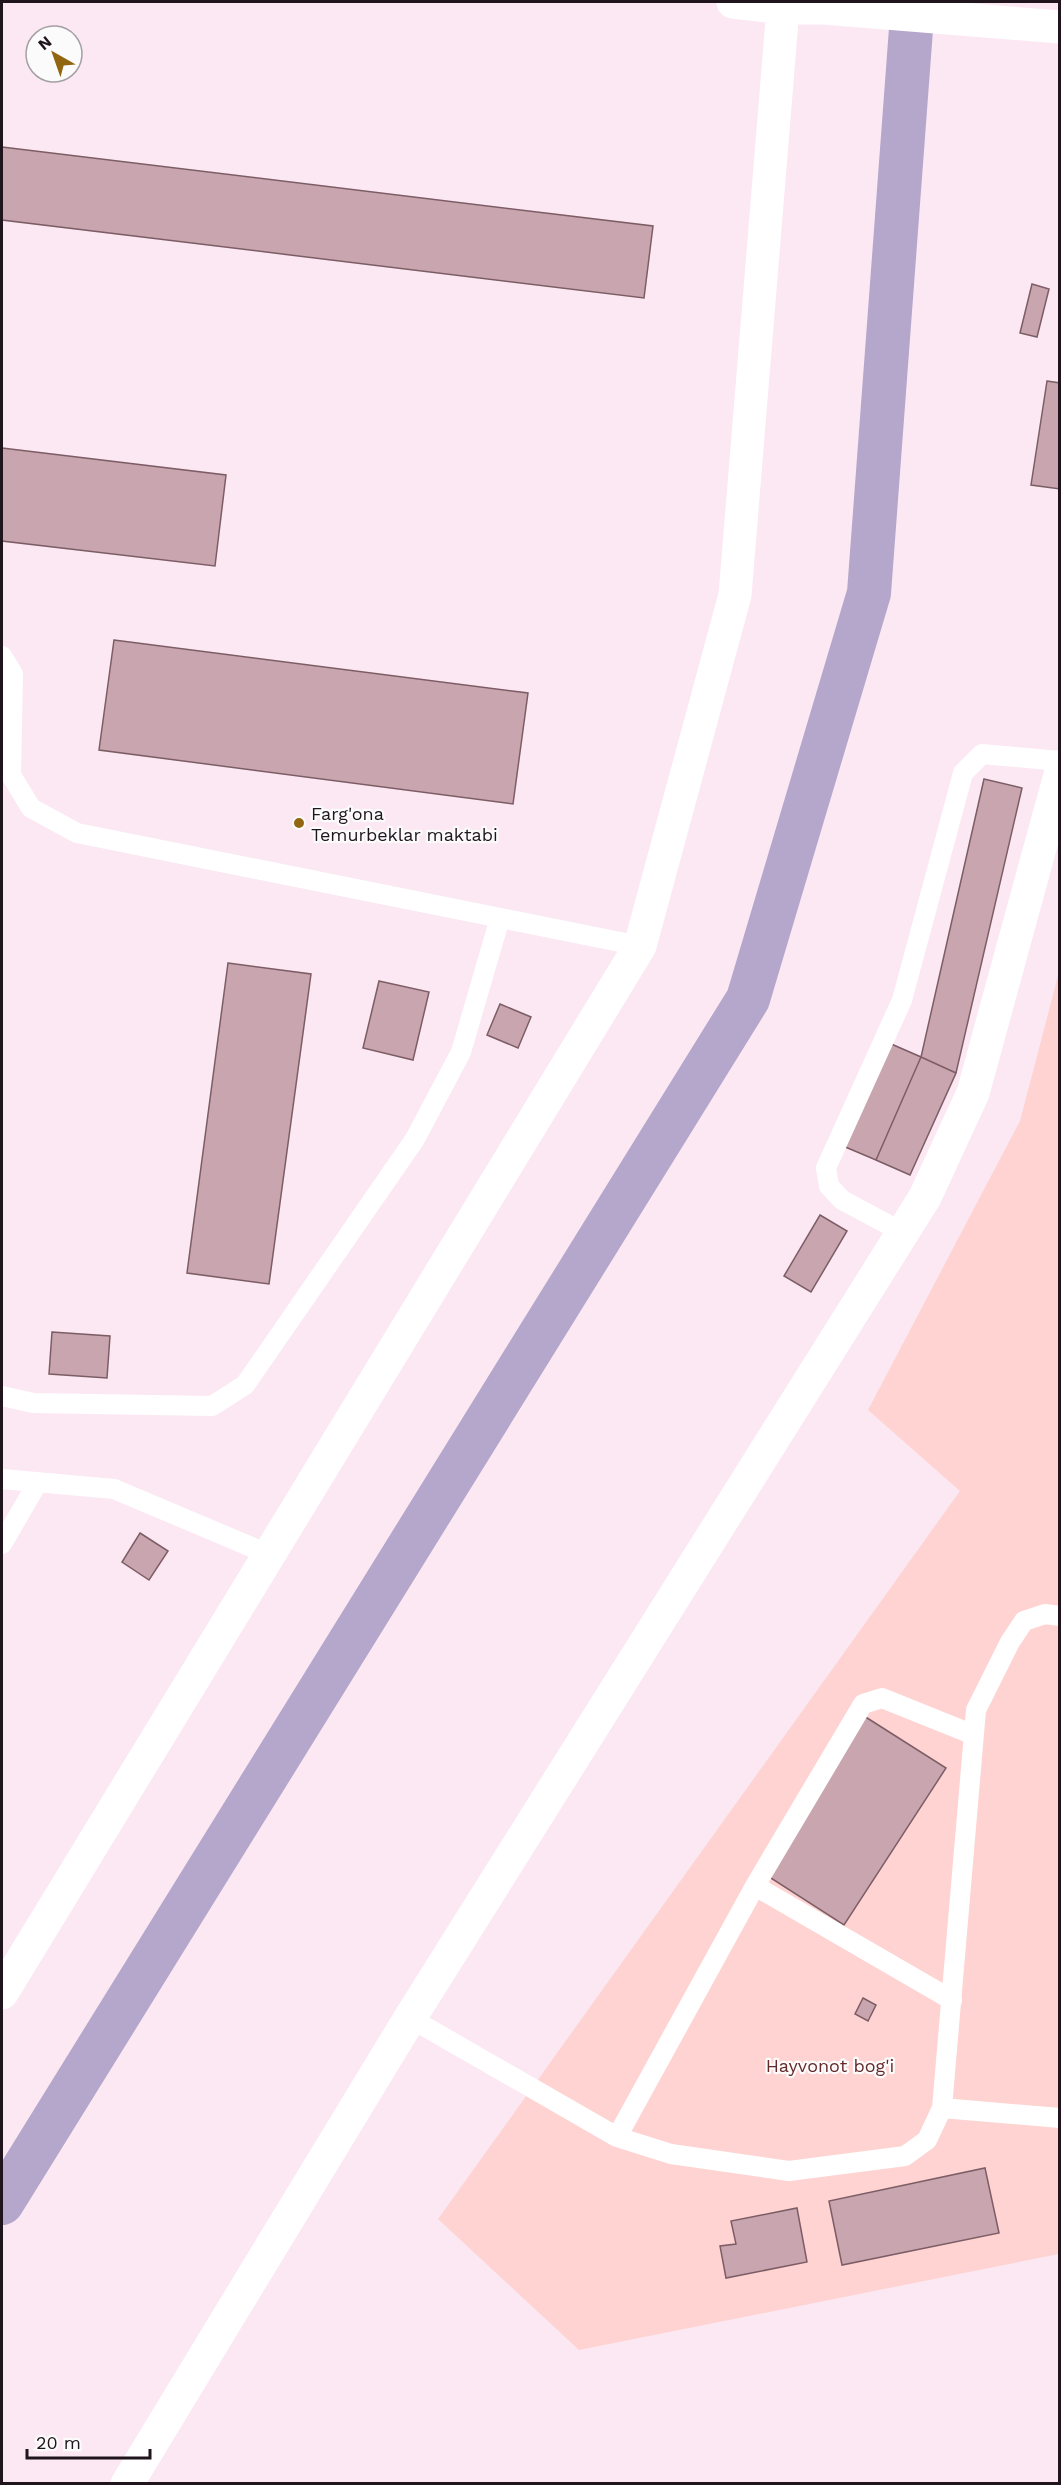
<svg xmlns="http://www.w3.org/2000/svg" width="1061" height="2485" font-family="'Work Sans',sans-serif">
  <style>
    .green { fill: #fed3d2 }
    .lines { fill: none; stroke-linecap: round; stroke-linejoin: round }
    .canal { stroke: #b5a6cb; stroke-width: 44 }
    .building { fill: #c9a6af; stroke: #7d5d65; stroke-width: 1.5 }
    .lane { stroke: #fff; stroke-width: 20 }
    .street { stroke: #fff; stroke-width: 33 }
    .primary { stroke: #fff; stroke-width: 33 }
    .poi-dot { fill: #926510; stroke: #fbfbfb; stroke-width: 2 }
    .labels { text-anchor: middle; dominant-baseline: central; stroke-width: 4.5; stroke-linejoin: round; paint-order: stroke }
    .poi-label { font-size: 18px; fill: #20151c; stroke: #fbfbfb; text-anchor: start }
    .park-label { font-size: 18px; fill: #64292b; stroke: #fbfbfb }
  </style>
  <rect width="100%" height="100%" fill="#fbe8f3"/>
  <path class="green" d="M1059,972V2254L579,2350L438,2219L960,1491L868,1410L1020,1121Z"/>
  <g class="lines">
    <path class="canal" d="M2,2203L748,999L869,593L913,2"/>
  </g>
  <path class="building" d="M2,147L653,226L644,298L2,220Z
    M1032,284L1049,289L1037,337L1020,333Z
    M1047,381L1060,383V489L1031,485Z
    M2,448L226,475L215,566L2,541Z
    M114,640L528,693L513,804L99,750Z
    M984,779L1022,788L956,1073L921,1057Z
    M228,963L311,974L269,1284L187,1273Z
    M379,981L429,992L413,1060L363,1048Z
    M500,1004L531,1017L518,1048L487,1035Z
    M889,1043L921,1057L876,1160L843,1146Z
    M921,1057L956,1073L910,1175L876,1160Z
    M820,1215L847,1231L811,1292L784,1276Z
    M52,1332L110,1336L107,1378L49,1374Z
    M140,1533L168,1551L149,1580L122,1562Z
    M864,1716L946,1768L844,1925L763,1873Z
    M863,1998L876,2005L868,2021L855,2014Z
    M985,2168L999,2233L842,2265L829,2201Z
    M797,2208L807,2262L726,2278L720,2246L736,2244L731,2221Z"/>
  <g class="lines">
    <path class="lane" d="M2,656L13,674L11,775L31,808L77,833L640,946
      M902,1232L842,1200L829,1186L826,1168L902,1000L963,773L982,754L1060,761
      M2,1396L33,1403L212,1406L245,1385L415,1139L461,1052L500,918
      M2,1479L114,1489L268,1554
      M2,1544L38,1482
      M755,1886L952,2000
      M410,2018L617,2137L671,2154L789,2171L905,2156L927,2140L942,2108L976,1710L1010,1642L1024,1621L1045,1614L1060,1616
      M942,2108L1060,2118
      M617,2137L755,1886L863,1704L882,1698L974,1735"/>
    <path class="street" d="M2,1993L640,946L735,595L783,8
      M127,2484L410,2018L925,1197L973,1093L1060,775"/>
    <path class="primary" d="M733,2L783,8H824L1060,27"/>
  </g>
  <circle class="poi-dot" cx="299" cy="823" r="6"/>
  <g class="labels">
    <g class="poi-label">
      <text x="311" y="813">Farg'ona<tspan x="311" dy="21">Temurbeklar maktabi</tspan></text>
    </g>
    <g class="park-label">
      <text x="830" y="2065">Hayvonot bog'i</text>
    </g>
  </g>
  <rect width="1061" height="2485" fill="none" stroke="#20151c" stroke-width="6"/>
  <g transform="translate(54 54) rotate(320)"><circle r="28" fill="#fbfbfb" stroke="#a39fa2" stroke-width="1.5"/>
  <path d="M0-4.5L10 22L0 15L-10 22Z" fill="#926510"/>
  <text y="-9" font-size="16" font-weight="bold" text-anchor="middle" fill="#20151c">N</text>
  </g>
  <path d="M27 2449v9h123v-9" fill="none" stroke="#20151c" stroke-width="3"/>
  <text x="36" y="2449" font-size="18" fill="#20151c" stroke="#fbfbfb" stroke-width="4.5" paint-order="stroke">20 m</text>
</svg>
